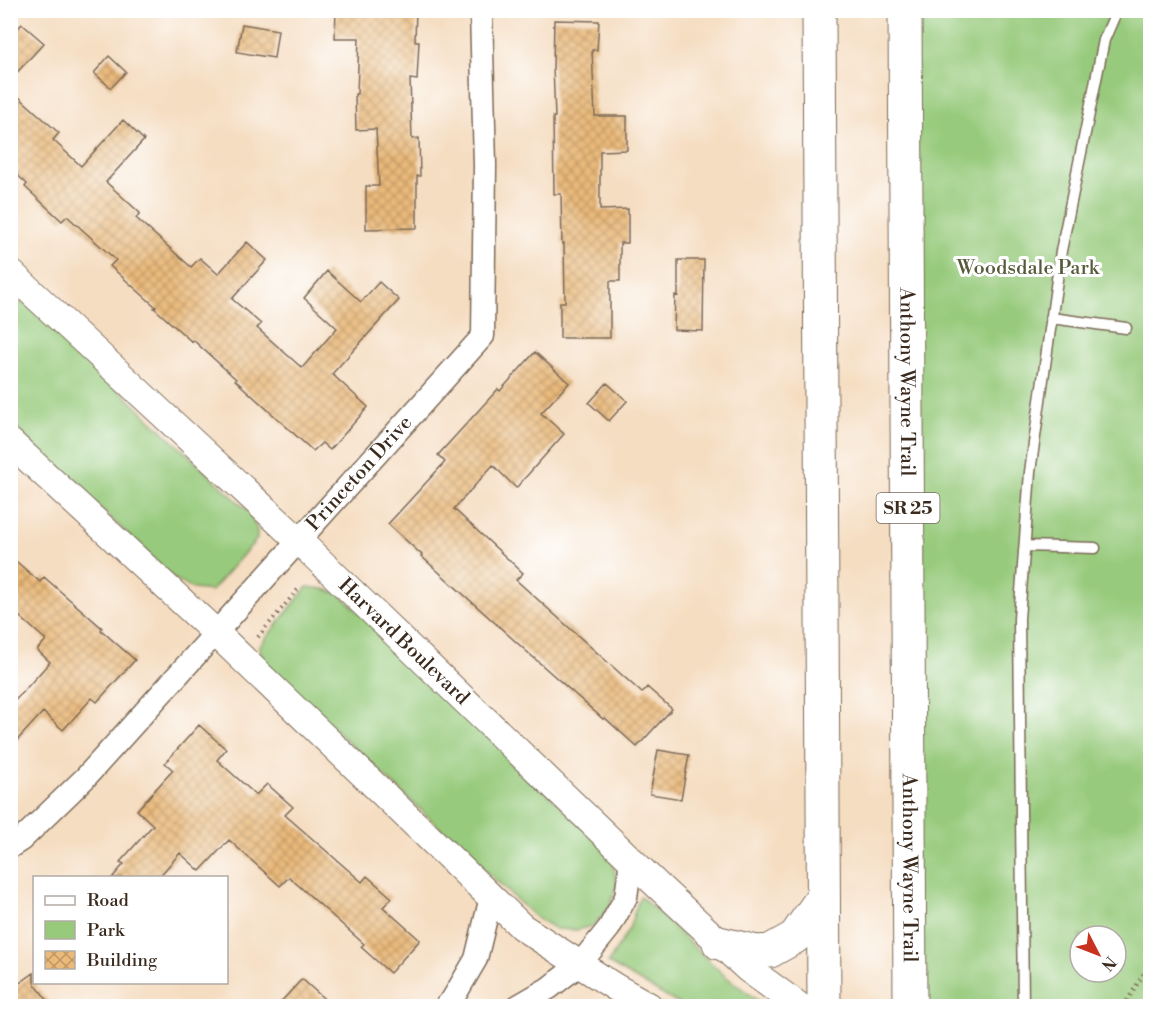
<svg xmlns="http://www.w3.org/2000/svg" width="1161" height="1017" font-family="'Libre Bodoni',serif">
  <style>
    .green { fill: #97ca7b; stroke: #697a4c; stroke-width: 1.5; fill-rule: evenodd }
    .building { fill: url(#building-cross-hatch) }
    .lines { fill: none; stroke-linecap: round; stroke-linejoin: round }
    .service-casing { stroke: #7c6957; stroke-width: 13 }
    .minor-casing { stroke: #7c6957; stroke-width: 25 }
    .tertiary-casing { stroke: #7c6957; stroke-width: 29 }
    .trunk-casing { stroke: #7c6957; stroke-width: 35 }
    .path { stroke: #7c6957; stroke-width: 4; stroke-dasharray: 1.5 4.5; stroke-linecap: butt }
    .service { stroke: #fff; stroke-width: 10 }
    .minor { stroke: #fff; stroke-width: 22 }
    .tertiary { stroke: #fff; stroke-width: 27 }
    .trunk { stroke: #fff; stroke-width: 33 }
    .labels { text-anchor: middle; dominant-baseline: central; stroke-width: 6; stroke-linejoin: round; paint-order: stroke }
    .shield { fill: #fff; stroke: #766a62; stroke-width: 1.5 }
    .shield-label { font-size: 18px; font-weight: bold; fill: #3b2a1e }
    .park-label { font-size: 20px; fill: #575a3a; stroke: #fff }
    .street-label { font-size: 20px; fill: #3b2a1e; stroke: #fff }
  </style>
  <defs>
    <pattern id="building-cross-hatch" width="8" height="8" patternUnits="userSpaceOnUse" patternTransform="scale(1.5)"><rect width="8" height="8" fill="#eaba7b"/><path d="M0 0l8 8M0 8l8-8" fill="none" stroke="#bf9764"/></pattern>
  </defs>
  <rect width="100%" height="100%" fill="#fff"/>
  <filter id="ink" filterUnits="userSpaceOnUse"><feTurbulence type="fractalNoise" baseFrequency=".0167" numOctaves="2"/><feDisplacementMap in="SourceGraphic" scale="12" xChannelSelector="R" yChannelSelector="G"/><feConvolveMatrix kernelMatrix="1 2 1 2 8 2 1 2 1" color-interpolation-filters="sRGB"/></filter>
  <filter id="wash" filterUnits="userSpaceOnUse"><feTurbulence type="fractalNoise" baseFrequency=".008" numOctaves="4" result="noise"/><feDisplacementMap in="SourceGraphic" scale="24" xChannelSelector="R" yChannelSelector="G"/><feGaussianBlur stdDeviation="1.35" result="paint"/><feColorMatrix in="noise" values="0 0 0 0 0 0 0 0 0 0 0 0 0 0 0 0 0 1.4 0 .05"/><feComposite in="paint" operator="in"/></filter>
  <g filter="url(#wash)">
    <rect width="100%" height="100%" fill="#f5ddc1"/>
    <path class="green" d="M904,11H1150V1006H910ZM1080,936H1116V972H1080Z
      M10,299L28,305L249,512L257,530V539L211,591L193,589L176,580L11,424Z
      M307,587L324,589L341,595L611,854L617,883L610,906L594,925L578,930L556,929L536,918L265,664L259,647Z
      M640,896L725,976L765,1006H682L608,963L629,929Z"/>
    <g id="blocks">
      <path class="building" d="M336,10H416L415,41H419L417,80L410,79L412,139L419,138L420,176H417V228L366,229V186H379L376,129L356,130L355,94H357L359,38H335Z
        M554,20L599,21L597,50H592L595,116H627V150L600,151V210L628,209V243H620V281H610V338H560V302H565L564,243L562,244L561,194H554L553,117H555L553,67Z
        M22,24L44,43L10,80V36Z
        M242,24L278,30L274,58L237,52Z
        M109,56L126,72L111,88L94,73Z
        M10,89L59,133L53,140L81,166L123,120L144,140L106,182L140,213L136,218L191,267L200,258L218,274L247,242L267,260L232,299L261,324L257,328L302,368L337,328L304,298L327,271L361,302L379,282L399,300L332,374L368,407L330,450L322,443L313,451L235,380L236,379L193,340L192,342L154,308L156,307L110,266L116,260L67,216L62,221L25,187L27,184L10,168Z
        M678,260H704L703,331L674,330L675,295L678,296Z
        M535,352L569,383L541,413L564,434L516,488L493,465L454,509L523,573L516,580L642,693L647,687L672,709L637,747L605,718L603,719L525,650L421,556L422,555L388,524L445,462L438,455L498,389L500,391Z
        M607,383L627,401L609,421L589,403Z
        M10,556L40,582L44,577L102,628L101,630L135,660L97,702L92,698L63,730L43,712L10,748V706L50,662L37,650L46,640L10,608Z
        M199,725L226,749L217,760L256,795L267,784L293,807L285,815L362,882L367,876L392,898L383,907L420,940L390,973L361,947L364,944L289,877L280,886L229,840L200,871L180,853L158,878H112L124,864L120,862L153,825L137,810L173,770L165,763Z
        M658,750L689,755L681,799L650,794Z
        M34,973V983L52,1006H10V990Z
        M302,979L332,1006H277Z"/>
    </g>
  </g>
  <g filter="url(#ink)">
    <use href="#blocks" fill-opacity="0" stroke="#7c6957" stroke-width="1.5"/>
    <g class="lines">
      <defs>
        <path id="service" d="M1051,318L1126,328
          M1025,546L1095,548
          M1023,1006L1019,619L1030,472L1061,251L1104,40L1117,10"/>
        <g id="minor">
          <path id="s1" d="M10,847L21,840L85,778L483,336L485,165L481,10"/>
          <path d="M446,1006L452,1000L476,959L491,897"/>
          <path d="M518,1006L549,988L580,964L609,928L626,897L631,860"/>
        </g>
        <g id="tertiary">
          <path id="s2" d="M10,272L299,541L656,884L748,969L799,1006"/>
          <path d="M10,442L216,633L522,927L615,987L649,1006"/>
        </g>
        <g id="trunk">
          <path d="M819,10L824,1006"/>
          <path id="s3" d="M905,10L910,1006"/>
          <path d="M719,943L757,952L770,951L795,937L823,897"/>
        </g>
      </defs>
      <use href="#service" class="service-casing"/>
      <use href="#minor" class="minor-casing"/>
      <use href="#tertiary" class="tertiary-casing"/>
      <use href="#trunk" class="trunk-casing"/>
      <path class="path" d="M258,637L299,588
        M863,1006H864
        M1124,1006L1150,963"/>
      <use href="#service" class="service"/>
      <use href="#minor" class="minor"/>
      <use href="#tertiary" class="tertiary"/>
      <use href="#trunk" class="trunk"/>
    </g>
  </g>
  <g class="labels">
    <rect class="shield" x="876.5" y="493" width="63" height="30" rx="4.5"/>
    <g class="shield-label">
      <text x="908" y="508">SR 25</text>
    </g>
    <g class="park-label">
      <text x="1028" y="268">Woodsdale Park</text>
    </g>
    <g class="street-label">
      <text stroke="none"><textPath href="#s3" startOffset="372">Anthony Wayne Trail</textPath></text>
      <text stroke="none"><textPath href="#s1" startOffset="512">Princeton Drive</textPath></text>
      <text stroke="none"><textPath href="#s2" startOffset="540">Harvard Boulevard</textPath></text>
      <text stroke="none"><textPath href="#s3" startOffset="858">Anthony Wayne Trail</textPath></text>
    </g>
  </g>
  <rect width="1161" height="1017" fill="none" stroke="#fff" stroke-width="36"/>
  <rect x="33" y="876" width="195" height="108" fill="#ffffff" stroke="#b1aaa5" stroke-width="1.5"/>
  <rect x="45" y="896" width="30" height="9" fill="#ffffff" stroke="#b1aaa5" stroke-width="1.5"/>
  <text x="87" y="906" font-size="18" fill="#3b2a1e">Road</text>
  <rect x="45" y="921" width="30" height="18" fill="#97ca7b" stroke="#b1aaa5" stroke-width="1.5"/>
  <text x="87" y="936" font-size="18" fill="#3b2a1e">Park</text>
  <rect x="45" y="951" width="30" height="18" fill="url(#building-cross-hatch)" stroke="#b1aaa5" stroke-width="1.5"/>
  <text x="87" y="966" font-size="18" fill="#3b2a1e">Building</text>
  <g transform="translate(1098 954) rotate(132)"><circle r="28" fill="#ffffff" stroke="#b1aaa5" stroke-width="1.5"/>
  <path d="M0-4.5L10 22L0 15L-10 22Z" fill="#c8321e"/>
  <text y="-9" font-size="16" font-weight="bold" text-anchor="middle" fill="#3b2a1e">N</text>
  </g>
</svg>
